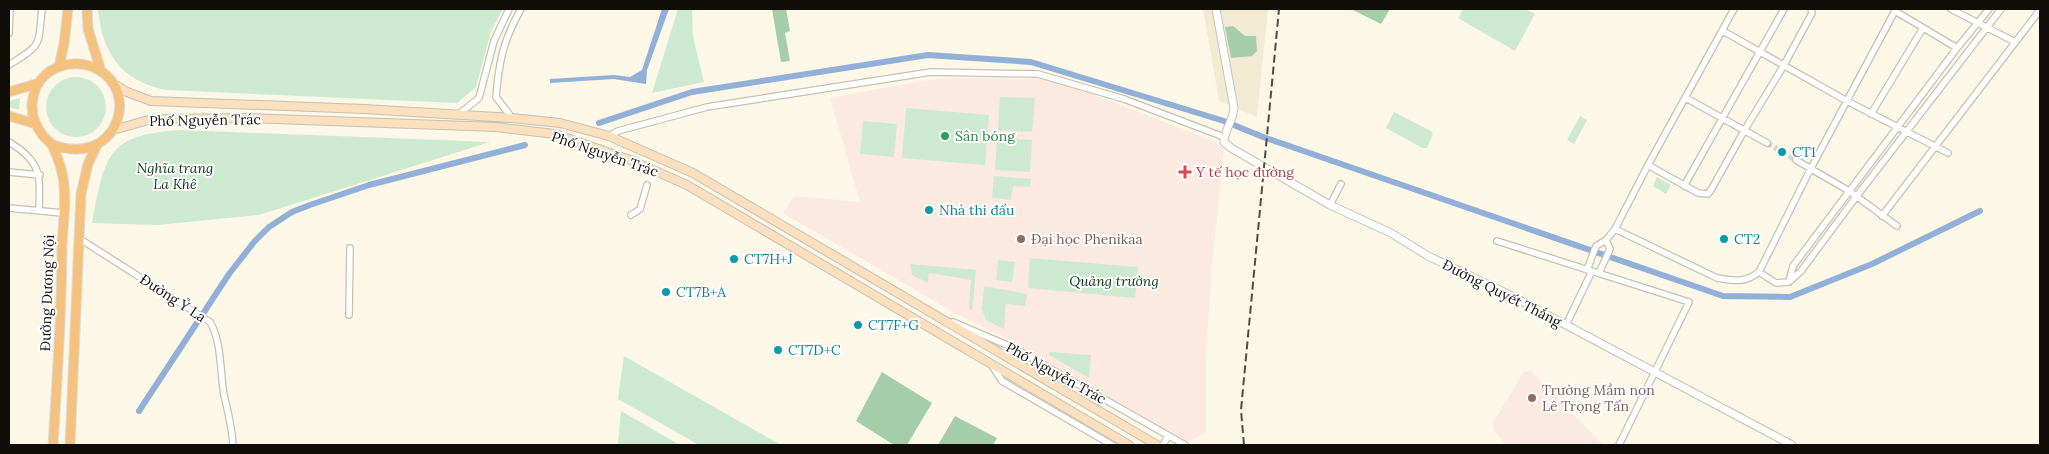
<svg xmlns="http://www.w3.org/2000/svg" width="2049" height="454" font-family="Lora,serif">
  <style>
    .built { fill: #f2ebd4 }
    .education { fill: #fce9e0 }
    .green { fill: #cdead0 }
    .forest { fill: #a4cda8 }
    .water { fill: #91afd7 }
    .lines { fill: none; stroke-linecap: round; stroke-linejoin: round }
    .canal { stroke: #91afd7; stroke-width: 6 }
    .minor-tunnel { stroke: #d8d4c6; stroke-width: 5.5; stroke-dasharray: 5.5 3; stroke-linecap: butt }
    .minor-casing { stroke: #c6c1b2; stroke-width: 8 }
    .tertiary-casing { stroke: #c6c1b2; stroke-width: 9 }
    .secondary-casing { stroke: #c6c1b2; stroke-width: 10 }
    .primary-casing { stroke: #dddddc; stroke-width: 11 }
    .minor { stroke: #fff; stroke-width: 5.5 }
    .tertiary { stroke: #fff; stroke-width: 7 }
    .secondary { stroke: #fae0be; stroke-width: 8 }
    .primary { stroke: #f5c17e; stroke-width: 9 }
    .rail { stroke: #504d45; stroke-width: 2; stroke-dasharray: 8 4; stroke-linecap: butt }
    .leisure-dot { fill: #2e9e5b; stroke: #fff; stroke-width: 2 }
    .culture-dot { fill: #0f9aa8; stroke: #fff; stroke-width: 2 }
    .health-dot { fill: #e0444e; stroke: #fff; stroke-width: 2 }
    .education-dot { fill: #8d6e63; stroke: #fff; stroke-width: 2 }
    .labels { text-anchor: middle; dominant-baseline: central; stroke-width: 4; stroke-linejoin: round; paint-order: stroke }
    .street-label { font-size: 14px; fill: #0f0d08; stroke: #fff }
    .leisure-label { font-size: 14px; fill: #27864d; stroke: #fff; text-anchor: start }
    .culture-label { font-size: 14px; fill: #0d838f; stroke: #fff; text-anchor: start }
    .park-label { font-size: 14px; font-style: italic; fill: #0b3917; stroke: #fff }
    .health-label { font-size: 14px; fill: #be3a42; stroke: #fff; text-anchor: start }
    .education-label { font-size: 14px; fill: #785e54; stroke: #fff; text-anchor: start }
  </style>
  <rect width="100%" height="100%" fill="#fcf7e7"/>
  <path class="built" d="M1203,9H1268L1257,117L1219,101Z"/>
  <path class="education" d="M957,78L1041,79L1086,92L1216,142L1224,149L1212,264L1206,357V432L1188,442L1019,345L957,314L783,213L794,196L860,202L830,98L921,81Z
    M1530,370L1603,445H1506L1494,431L1493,423L1523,373Z"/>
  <path class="green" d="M98,9H503L491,31L476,87L457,103L166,90C121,81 102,53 98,9Z
    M678,9H692L693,37L704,82L652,93Z
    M1463,9H1525L1535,14L1515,51L1458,18Z
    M46 107a30 30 0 1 1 60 0a30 30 0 1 1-60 0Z
    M1000,97L1035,98L1032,132L998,130Z
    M20,98L19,110L9,107V101Z
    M906,108L989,115L985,165L902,158Z
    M1394,112L1431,131L1433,134L1427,148H1422L1386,128Z
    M1580,116L1587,120L1574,144L1567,140Z
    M863,121L897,124L894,157L860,154Z
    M182,130L490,142L259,215L158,225L92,223C105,156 106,134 182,130Z
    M997,137L1032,140L1030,172L995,170Z
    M994,176L1031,179L1030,187L1013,186L1011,200L992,198Z
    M1657,177L1671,185L1666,194L1653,186Z
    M1030,258L1138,267L1135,298L1028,288Z
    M998,260L1015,262L1012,282L996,280Z
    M910,264L976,270L972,311L969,308L971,280L929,273L928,283L912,275Z
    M984,286L1027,294L1025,306L1006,304L1004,329L986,320L982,309Z
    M1050,352L1091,355L1089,378L1049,355Z
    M624,356L781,445H699L618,399Z
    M621,411L680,445H618Z"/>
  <path class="forest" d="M772,9H786L790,31L785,33L790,61L781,62Z
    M1351,9H1390L1381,24Z
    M1233,26L1245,36H1256L1257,51L1252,56L1231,58L1225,27Z
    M882,372L932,403L907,445H894L856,421Z
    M955,416L997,438L993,445H938Z"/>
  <path class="water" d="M662,9H669L647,70L646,84L614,79L550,83V79L614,75L630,77L642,70Z"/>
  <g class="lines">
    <path class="canal" d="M599,123L692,92L928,55L1031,62L1224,121L1263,137L1723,296L1790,297L1872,264L1980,211
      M139,411L229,274L254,242L269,227L292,212L310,205L369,185L525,145"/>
    <path class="minor-tunnel" d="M1767,143L1796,160"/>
    <defs>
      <path id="minor" d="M1951,9L2015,42
        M1895,11L1957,48
        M1723,31L1847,101L1948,153
        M9,33L10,9
        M9,65C42,44 38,48 42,9
        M1686,98L1767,143
        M459,114L479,98L494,41L509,9
        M1871,114L1923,28
        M512,118L496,97C499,61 503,41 521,9
        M609,136L618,131L707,107L931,72L1038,74L1124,99L1224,137
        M9,142C42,162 40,175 39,210
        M1796,160L1849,191L1897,226
        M1648,165L1698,193L1708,194L1711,190L1744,131L1784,65L1812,13L1811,9
        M9,172L40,175
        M1684,186L1784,9
        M1330,205L1341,184
        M9,208L63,213
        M631,215L640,209L647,185
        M1882,216L2040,10
        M1615,229L1717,278C1734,281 1745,283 1759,272L1811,168L1896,9
        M80,239L210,322C222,342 220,373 224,395C228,412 232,427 233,445
        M1497,241L1689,302L1619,445
        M1587,270L1596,246L1606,240L1615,229L1648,165L1734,9
        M1759,272L1776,283L1789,282L1801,271L1856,197L2001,9
        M1599,273L1610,249L1606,240
        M1789,282L1793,266L1957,48L1989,9
        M349,315L350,248
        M953,322L1014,348L1185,445
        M1566,325L1592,271
        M991,364L1002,381L1112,445
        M1163,445L1168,436"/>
      <path id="tertiary" d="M1216,9L1234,108C1233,121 1224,131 1224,142L1231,148L1330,205L1391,233L1428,256L1506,293L1792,445"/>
      <path id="secondary" d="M111,82L127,92L151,101L364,109L512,118L560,123L609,136L693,173L1157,445
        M113,130L152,119L247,118L496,127L555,134L633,161L687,185L1129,445"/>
      <path id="primary" d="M87,9L88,29L101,71
        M59,66L64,44L68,9
        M9,92L39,83
        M9,116L36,124
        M51,144C116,170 142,92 97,69C72,56 38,68 33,98C30,112 35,126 44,137C47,140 50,142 52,145C57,155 61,167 63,177C67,199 63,224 62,245C62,312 57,379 53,445
        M70,445L81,194L88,164L97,145"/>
    </defs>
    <use href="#minor" class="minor-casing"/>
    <use href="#tertiary" class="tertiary-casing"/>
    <use href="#secondary" class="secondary-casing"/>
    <use href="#primary" class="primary-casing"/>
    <use href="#minor" class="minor"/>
    <use href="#tertiary" class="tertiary"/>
    <use href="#secondary" class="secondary"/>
    <use href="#primary" class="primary"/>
    <path class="rail" d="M1244,445L1241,410L1279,9"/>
  </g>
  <circle class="leisure-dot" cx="945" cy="136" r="5"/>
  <g class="culture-dot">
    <circle cx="1782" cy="152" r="5"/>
    <circle cx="929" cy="210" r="5"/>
    <circle cx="1724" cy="239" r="5"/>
    <circle cx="734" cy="259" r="5"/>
    <circle cx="666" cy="292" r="5"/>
    <circle cx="858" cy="325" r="5"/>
    <circle cx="778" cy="350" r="5"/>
  </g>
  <path class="health-dot" d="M1182.5 164.5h5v5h5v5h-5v5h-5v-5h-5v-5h5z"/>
  <g class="education-dot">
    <circle cx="1021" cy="239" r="5"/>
    <circle cx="1532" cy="398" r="5"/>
  </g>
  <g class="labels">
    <g class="street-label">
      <text transform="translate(205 120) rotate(-1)">Phố Nguyễn Trác</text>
      <text transform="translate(605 154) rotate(19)">Phố Nguyễn Trác</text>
      <text transform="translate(47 293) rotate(-88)">Đường Dương Nội</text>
      <text transform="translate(1502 293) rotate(27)">Đường Quyết Thắng</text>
      <text transform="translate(173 298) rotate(33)">Đường Ỷ La</text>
      <text transform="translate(1056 373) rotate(29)">Phố Nguyễn Trác</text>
    </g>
    <g class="leisure-label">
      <text x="955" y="136">Sân bóng</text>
    </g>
    <g class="culture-label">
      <text x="1792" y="152">CT1</text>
      <text x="939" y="210">Nhà thi đấu</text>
      <text x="1734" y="239">CT2</text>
      <text x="744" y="259">CT7H+J</text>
      <text x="676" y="292">CT7B+A</text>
      <text x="868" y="325">CT7F+G</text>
      <text x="788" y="350">CT7D+C</text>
    </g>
    <g class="park-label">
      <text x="175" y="168">Nghĩa trang<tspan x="175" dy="16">La Khê</tspan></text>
      <text x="1114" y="281">Quảng trường</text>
    </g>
    <g class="health-label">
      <text x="1196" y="172">Y tế học đường</text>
    </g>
    <g class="education-label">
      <text x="1031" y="239">Đại học Phenikaa</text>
      <text x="1542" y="390">Trường Mầm non<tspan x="1542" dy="16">Lê Trọng Tấn</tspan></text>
    </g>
  </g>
  <rect width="2049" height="454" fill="none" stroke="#0f0d08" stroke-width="20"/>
</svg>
